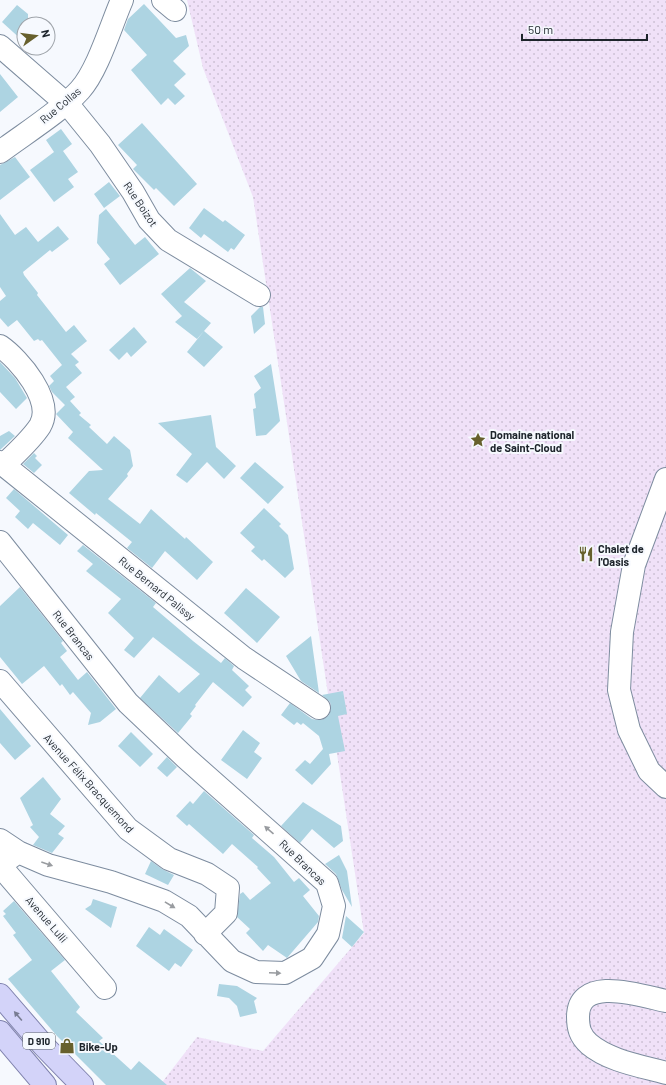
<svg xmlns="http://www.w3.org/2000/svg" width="666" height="1085" font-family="Barlow,sans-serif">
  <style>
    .park { fill: url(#park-dots) }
    .building { fill: #add4e2 }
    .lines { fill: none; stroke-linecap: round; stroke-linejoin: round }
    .minor-casing { stroke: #7d8c9f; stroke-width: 24 }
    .major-casing { stroke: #8083ae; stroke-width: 24 }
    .minor { stroke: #fff; stroke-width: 22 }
    .major { stroke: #d3d3f9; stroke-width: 22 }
    .oneway { fill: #999ca0 }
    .oneway2 { fill: #787c92 }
    .labels { text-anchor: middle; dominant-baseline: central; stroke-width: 4; stroke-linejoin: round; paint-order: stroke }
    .shield { fill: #f6f9fe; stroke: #5e646a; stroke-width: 1 }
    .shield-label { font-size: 10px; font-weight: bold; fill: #1d242b }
    .street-label { font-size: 11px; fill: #1d242b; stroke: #f6f9fe }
    .poi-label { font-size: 11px; font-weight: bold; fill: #1d242b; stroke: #f6f9fe; text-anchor: start }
  </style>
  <defs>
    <pattern id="park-dots" width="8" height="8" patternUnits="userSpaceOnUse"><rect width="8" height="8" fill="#f0e1f8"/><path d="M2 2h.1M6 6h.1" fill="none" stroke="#cdc1d5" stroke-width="1.8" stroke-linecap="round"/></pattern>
  </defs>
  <rect width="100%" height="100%" fill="#f6f9fe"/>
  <path class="park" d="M187,0H666V1085H160L197,1037L263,1051L364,933L253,197L203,68Z"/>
  <path class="building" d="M144,4L176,38L186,35L189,46L173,61L186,74L174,85L185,96L175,105L168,98L161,105L131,70L147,55L124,30L128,19Z
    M17,5L28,14V19L24,24V42L2,22Z
    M0,74L18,97L0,112Z
    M142,123L197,184L174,206L156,188L154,190L133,169L137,165L118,145Z
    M61,129L72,144L63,151L78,172L68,179L74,187L54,202L30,170L54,152L46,140Z
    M15,157L30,177L0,200V165Z
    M109,182L120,196L104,208L94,194Z
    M204,208L223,222L225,220L245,235L234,250L231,248L228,252L204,234L201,238L189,228Z
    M106,209L135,245L145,237L159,254L120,285L104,264L110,259L97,243L99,215Z
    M0,214L15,235L26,227L38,242L58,226L69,239L52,252L50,250L23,272L24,275L38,293L37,295L66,332L74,325L87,341L71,354L79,362L75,365L82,373L66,387L75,397L70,401L81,413L79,415L91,425L89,427L107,444L114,436L130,450L133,466L127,474L128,476L108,499L140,524L151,509L185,539L186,537L213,562L197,580L165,551L152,568L127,548L132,542L96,513L95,515L69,493L89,471L103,470L68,438L73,432L56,414L65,405L52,392L49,386L54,381L50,376L62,365L42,340L40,341L38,339L34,341L17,320L8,327L0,318V301L6,296L0,287Z
    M190,268L206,281L184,302L211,323L197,339L175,322L182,316L161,294Z
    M260,307H263L265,324L254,334L251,316Z
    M134,327L147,342L131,357L127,352L119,360L109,350Z
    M204,331L223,347L204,367L187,352Z
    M0,362L15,378L27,398L16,409L0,392Z
    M271,364L280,421L266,435L256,436L253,409L256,408L254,394L261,388L254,376Z
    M211,415L216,447L236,466L224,479L207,462L187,483L176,475L192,454L158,423Z
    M9,431L15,436L0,450V436Z
    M34,453L37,456L35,458L42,465L34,473L23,464Z
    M255,462L284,487L268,504L240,478Z
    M14,489L68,535L60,545L33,523L28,529L15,517L20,511L6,498Z
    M264,508L281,524L279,526L288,535L294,569L285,578L264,559L262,561L251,551L255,547L240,533Z
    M83,545L156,603L153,607L193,641L221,663L225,658L234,666L232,670L249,686L245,690L252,697L243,707L213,682L195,705L196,706L190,714L192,716L178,733L140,698L159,675L179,693L200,674L153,637L134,658L124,650L134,638L108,613L121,599L86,571L93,564L77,551Z
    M20,587L63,641L61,643L67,651L60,657L78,680L87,672L116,709L100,722L88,725L91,713L73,692L70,695L62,684L60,686L44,666L22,684L0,657V606Z
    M246,588L280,617L257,643L224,613Z
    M311,636L319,693L301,681L286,656Z
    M343,691L347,714L338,716L345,751L329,754L331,764L312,785L295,770L305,760L310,764L323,749L319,736L303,723L301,725L297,722L294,725L281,715L290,703L312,719L318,720L324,719L329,715L331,708L330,702L322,695Z
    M0,709L31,746L15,760L0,743Z
    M243,730L260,743L254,752L262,758L247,779L221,760Z
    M131,732L153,754L140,767L118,746Z
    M167,757L177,767L167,777L157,768Z
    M43,777L61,799L50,814L65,826L58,834L64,838L52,853L33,845L39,837L30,827L33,825L20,798Z
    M204,791L254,835L252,838L274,857L294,882L299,878L310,890L303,896L319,916L318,922L287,958L268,945L263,951L246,933L250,929L237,917L240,894L243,892L250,900L271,883L257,868L258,867L232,844L223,854L189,824L187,826L176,816L190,801L193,804Z
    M303,802L341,826L343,841L334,848L312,829L300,843L281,826Z
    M339,855L347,871L352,907L342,890L336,874L325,864Z
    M151,861L162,869L174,875L168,885L145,874Z
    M93,899L117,907L111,928L85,909L91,905Z
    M14,901L65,960L51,971L80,1007L76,1012L103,1038L99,1041L131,1070L139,1061L167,1085H106L57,1036L8,979L32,960L13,935L16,933L3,916L6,914L3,911Z
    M346,916L364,932L352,947L342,938Z
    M149,927L160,935L164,929L193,950L181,967L175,963L169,971L136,946Z
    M219,984L237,986L257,998L254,1001L257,1013L240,1017L237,1006L229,998L217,996Z"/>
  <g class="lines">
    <defs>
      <path id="minor" d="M163,0L175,10
        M0,46L70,107L100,144L133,192L149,220L168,240L259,295
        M0,152C24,134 61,111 80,90C98,70 111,25 122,0
        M0,346C19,359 55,401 40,426C31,440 16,453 4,465
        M0,462L244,658L319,708
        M666,479L634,565L622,632L619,690L629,730L649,771L666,787
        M0,542L128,703L186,758L327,883L334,906L328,934L312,958L285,973L256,972L232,961L189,916L164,901L111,882L48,865L18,852L0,840
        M0,681L128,829L169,859L207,874L228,888L226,913L205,934
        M18,852L7,860L3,869L105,988
        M666,1001C642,996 578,974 578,1017C578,1028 580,1036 589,1044C609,1061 641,1066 666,1073"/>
      <path id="major" d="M0,995L44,1046L82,1085
        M0,1032L45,1085"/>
    </defs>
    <use href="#minor" class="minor-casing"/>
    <use href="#major" class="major-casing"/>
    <use href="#minor" class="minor"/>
    <use href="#major" class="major"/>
  </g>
  <defs><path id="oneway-solid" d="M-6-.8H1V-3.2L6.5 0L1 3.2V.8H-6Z"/></defs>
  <g class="oneway">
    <use href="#oneway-solid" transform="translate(269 830) rotate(-139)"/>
    <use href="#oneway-solid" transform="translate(47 864) rotate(19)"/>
    <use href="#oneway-solid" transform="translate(170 905) rotate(31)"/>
    <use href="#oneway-solid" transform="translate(275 973) rotate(2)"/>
  </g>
  <use class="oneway2" href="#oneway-solid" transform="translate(18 1016) rotate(-130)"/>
  <defs>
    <symbol id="sight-bare" viewBox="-9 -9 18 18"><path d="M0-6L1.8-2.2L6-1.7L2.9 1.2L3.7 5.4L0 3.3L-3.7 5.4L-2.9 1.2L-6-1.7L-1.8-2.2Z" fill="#67602d" stroke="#f6f9fe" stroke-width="2.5" paint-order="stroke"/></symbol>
    <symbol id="restaurant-bare" viewBox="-9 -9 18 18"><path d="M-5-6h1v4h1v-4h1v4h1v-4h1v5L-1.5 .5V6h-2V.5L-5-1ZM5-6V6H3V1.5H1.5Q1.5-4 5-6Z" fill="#67602d" stroke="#f6f9fe" stroke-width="2.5" paint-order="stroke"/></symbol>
    <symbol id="shop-bare" viewBox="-9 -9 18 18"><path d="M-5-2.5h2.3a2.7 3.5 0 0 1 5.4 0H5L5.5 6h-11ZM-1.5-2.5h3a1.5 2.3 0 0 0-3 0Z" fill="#67602d" stroke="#f6f9fe" stroke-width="2.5" paint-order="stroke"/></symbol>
  </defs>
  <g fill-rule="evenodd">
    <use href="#sight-bare" x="467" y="429" width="22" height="22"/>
    <use href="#restaurant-bare" x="575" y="543" width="22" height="22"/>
    <use href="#shop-bare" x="56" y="1035" width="22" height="22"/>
  </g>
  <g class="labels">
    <rect class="shield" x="23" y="1033" width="32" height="16" rx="3"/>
    <g class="shield-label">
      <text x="39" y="1041">D 910</text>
    </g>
    <g class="street-label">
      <text transform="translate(60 105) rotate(-40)">Rue Collas</text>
      <text transform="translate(141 204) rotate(56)">Rue Boizot</text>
      <text transform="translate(157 588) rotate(39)">Rue Bernard Palissy</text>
      <text transform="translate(74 635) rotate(52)">Rue Brancas</text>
      <text transform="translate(89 783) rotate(48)">Avenue Félix Bracquemond</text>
      <text transform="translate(303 862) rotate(44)">Rue Brancas</text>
      <text transform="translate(47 919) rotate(49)">Avenue Lulli</text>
    </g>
    <g class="poi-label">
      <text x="490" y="434">Domaine national<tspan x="490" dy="13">de Saint-Cloud</tspan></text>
      <text x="598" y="548">Chalet de<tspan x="598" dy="13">l'Oasis</tspan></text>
      <text x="79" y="1046">Bike-Up</text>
    </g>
  </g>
  <g transform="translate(36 36) rotate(76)"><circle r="19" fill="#f6f9fe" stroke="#9fa4aa"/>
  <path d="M0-3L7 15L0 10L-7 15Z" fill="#67602d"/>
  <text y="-6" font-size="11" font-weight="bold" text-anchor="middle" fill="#1d242b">N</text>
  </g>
  <path d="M522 34v6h125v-6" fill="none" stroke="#1d242b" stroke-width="2"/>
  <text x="528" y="34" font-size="12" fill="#1d242b" stroke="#f6f9fe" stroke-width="3" paint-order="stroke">50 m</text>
</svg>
